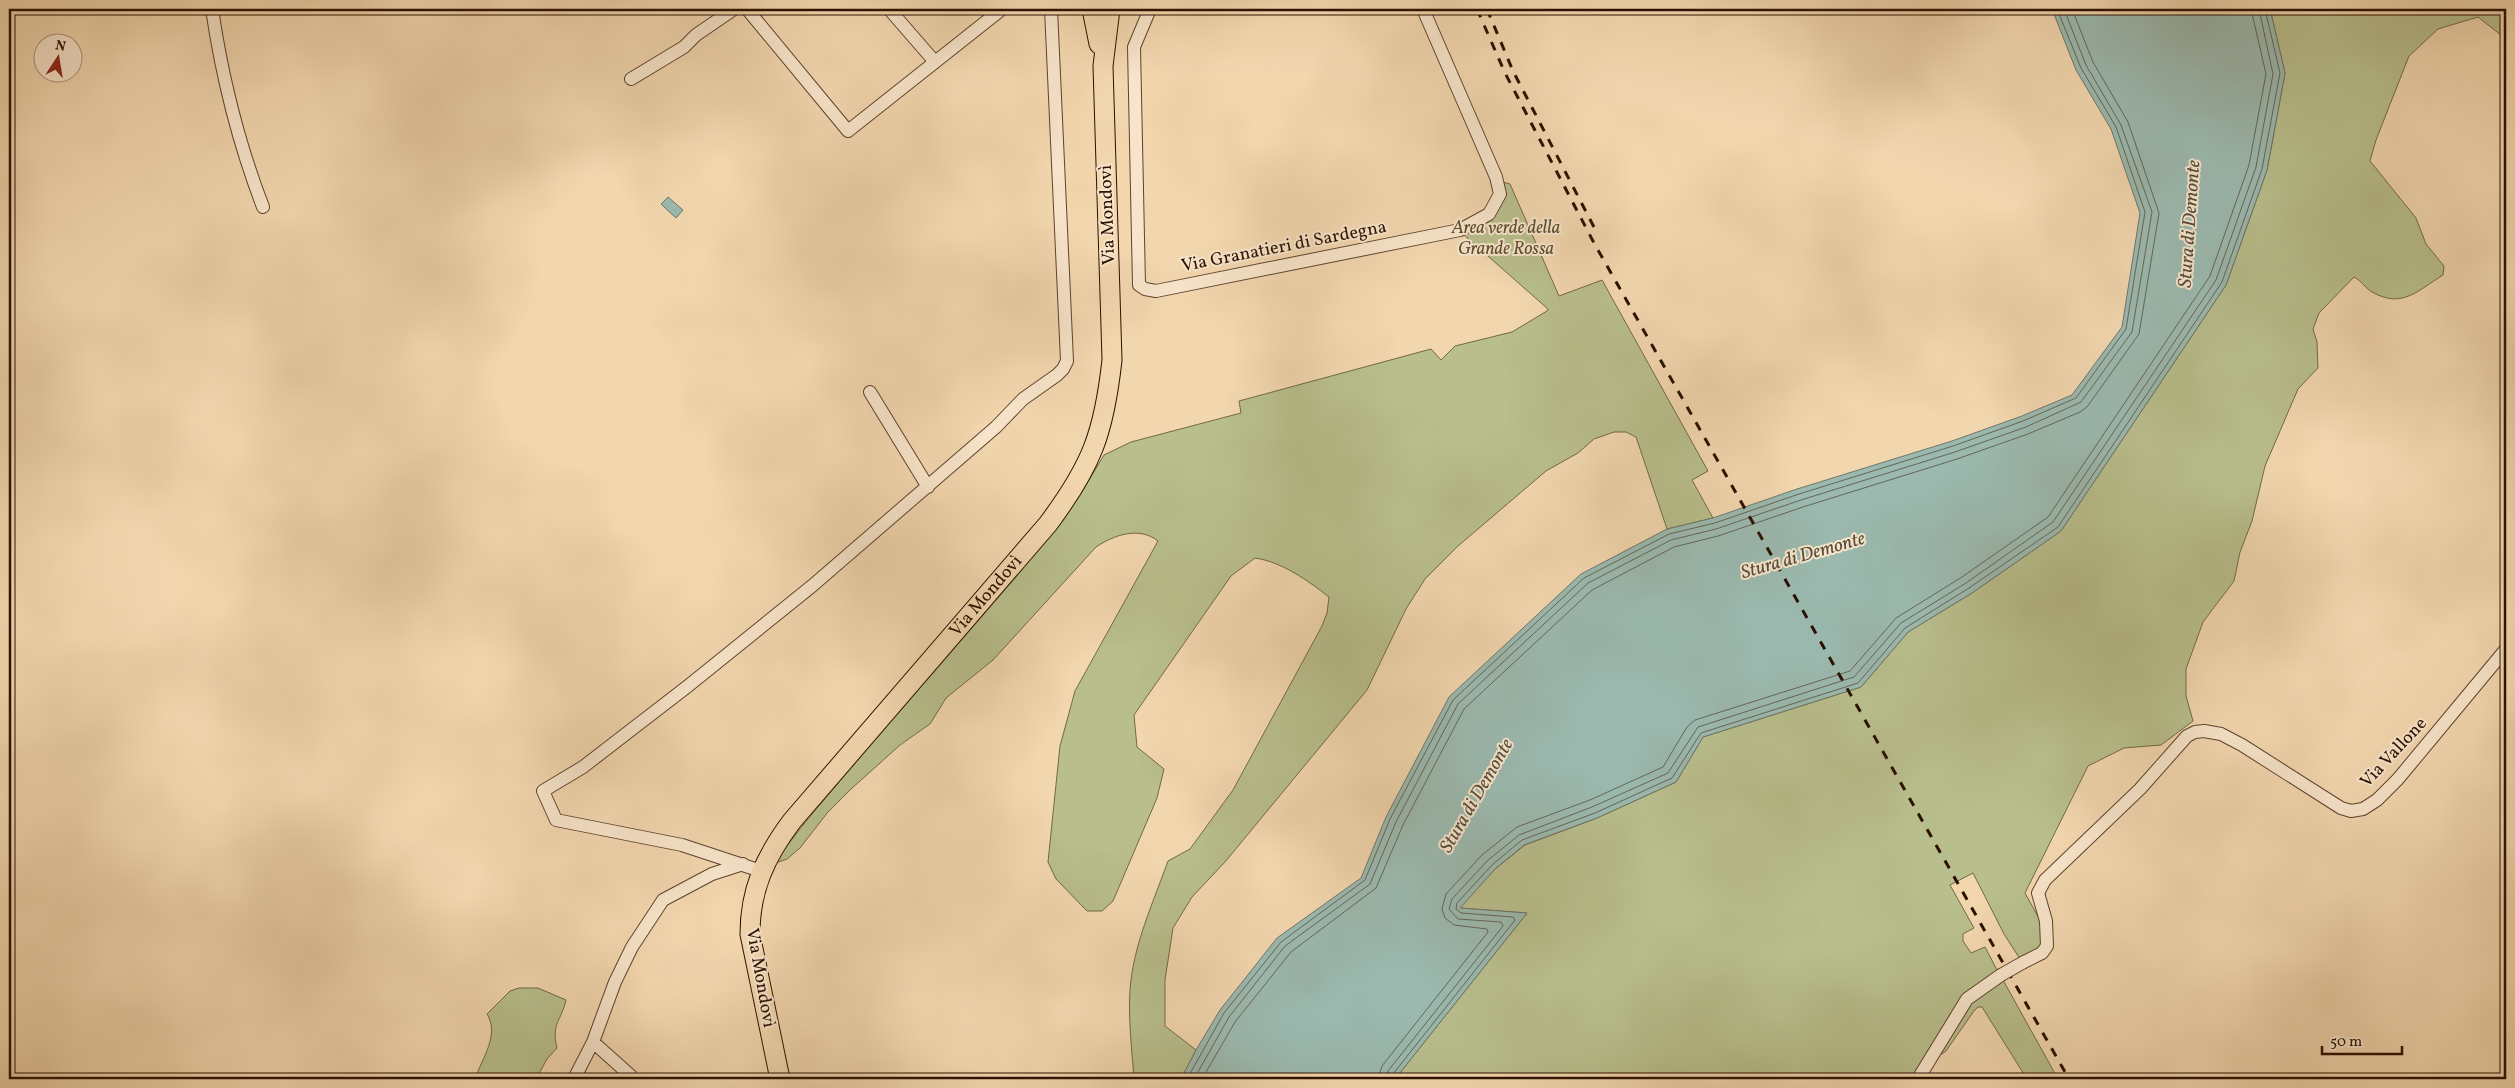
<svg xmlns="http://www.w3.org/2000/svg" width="2515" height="1088" font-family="Vollkorn,serif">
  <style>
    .green { fill: #b8be8c; stroke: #726846 }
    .water { fill: #9bb9af; stroke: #6f7669 }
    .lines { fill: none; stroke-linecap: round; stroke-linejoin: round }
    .shore { stroke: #646558; stroke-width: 1 }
    .street-casing { stroke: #5e422c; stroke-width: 14 }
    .primary-casing { stroke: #2c1100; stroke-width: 21 }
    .street { stroke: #f7e4ca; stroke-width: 12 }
    .primary { stroke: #f2d6ae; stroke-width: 19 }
    .rail { stroke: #2c1100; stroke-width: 3; stroke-dasharray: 9 9; stroke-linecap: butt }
    .street-bridge-casing { stroke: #5e422c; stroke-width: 14; stroke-linecap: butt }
    .street-bridge { stroke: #f7e4ca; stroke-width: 12 }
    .labels { text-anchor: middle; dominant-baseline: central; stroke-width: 4; stroke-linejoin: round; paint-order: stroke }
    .street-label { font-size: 18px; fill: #2c1100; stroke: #f7e4ca }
    .park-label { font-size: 18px; font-style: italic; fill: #5d4e31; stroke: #f7e4ca }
    .water-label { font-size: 19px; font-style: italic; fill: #534c3d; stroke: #f7e4ca }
  </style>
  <rect width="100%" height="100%" fill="#f2d6ae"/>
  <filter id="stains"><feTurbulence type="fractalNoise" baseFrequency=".004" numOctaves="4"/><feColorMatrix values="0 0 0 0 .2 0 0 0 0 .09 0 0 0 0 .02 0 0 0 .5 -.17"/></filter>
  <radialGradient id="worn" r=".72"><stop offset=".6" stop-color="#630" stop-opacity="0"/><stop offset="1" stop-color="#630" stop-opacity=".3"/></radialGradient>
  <path class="green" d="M2270,9H2506V39L2478,17L2438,29L2409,56L2376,140L2370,161L2416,218L2426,244L2444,266L2443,275C2417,291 2402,309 2372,292C2365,288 2362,281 2354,277L2319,313L2313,329L2317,342L2318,368L2298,389L2265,466L2252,521L2240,552L2234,581L2203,622L2186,669V696L2193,721L2161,745L2124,748L2088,766L2025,893L2041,922L2043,940L2037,950L2020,959L2004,934L1973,873L1950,885L1974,928L1963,934V941L1971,953L1985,947L1998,972L1963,996L1911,1079H1395L1527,913L1459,908L1495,869L1525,845L1597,818L1676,782L1703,737L1861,687L1908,632L1972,593L2061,531L2226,285L2267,170L2285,73Z
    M1503,182L1510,184L1559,296L1602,280L1708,471L1692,480L1713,518L1667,529L1636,437L1626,432H1614L1594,439L1578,453L1546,471L1458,546L1425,579L1406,609L1367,690L1225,862L1192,897L1173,928L1165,980V1026L1196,1050L1181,1079H1134C1132,1050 1128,1019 1130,990C1133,946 1153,903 1168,861L1190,849L1233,790L1322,626L1327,613L1329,597C1307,580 1282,562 1255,558L1231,576L1134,715L1137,747L1164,769L1157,798L1113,901L1102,911H1087L1056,879L1048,862L1060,746L1075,691L1158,541C1139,526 1114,535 1096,547L993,660L946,698L930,724L900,745L850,790L828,812L800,848L787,859L773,864L807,820L1077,500L1104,455L1131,442L1241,413L1239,401L1431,349L1441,360L1455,346L1512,332L1547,311L1548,309L1464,235C1495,219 1494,214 1503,182Z
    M2003,980L2058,1079H2027L1982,1007H1978L1974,1011L1946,1051L1942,1054H1937L1973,1000Z
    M519,988H538L566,1000C561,1022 551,1023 557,1048L547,1059L536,1079H475C482,1058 500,1035 487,1014L510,991Z"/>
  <path class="water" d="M2052,9H2270L2285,73L2267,170L2226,285L2061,531L1972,593L1908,632L1861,687L1703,737L1676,782L1597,818L1524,845L1495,869L1460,908L1527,913L1395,1079H1181L1196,1050L1220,1010L1277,938L1361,878L1386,817L1449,697L1581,574L1667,529L1713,518L1797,489L1952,441L2022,416L2072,395L2122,327L2140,213L2111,129L2076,70Z
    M668,197L683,210L676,218L661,204Z"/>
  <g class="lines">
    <path class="shore" d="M1187,1079L1224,1013L1281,942L1365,880L1390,819L1453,700L1584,578L1669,534L1715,523L1799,494L1953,446L2023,421L2076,398L2126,329L2145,212L2116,127L2081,68L2057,9
      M1194,1079L1229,1017L1285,946L1370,884L1396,822L1458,704L1588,583L1671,540L1716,529L1801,500L1955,452L2026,427L2081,402L2132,332L2152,212L2121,125L2086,65L2064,9
      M1202,1079L1235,1022L1291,952L1376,888L1403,825L1464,709L1592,590L1674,547L1718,536L1803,507L1957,459L2028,434L2080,412L2087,407L2139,334L2159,213L2128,122L2093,62L2072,9
      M1378,1079L1382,1066L1488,932L1487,929L1454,925L1445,918L1442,909L1446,894L1482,855L1517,827L1590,800L1663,767L1687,727L1695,720L1850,671L1896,618L1962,577L2048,517L2210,276L2249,165L2266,74L2251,9
      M1386,1079L1388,1071L1503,926L1501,922L1458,919L1449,909L1452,899L1487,861L1519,835L1592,807L1668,773L1698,727L1854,677L1901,623L1966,583L2053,522L2216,280L2256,167L2273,74L2259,9
      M1392,1079L1393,1074L1515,920L1513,917L1461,913L1456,909L1457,903L1492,865L1522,840L1595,813L1672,778L1701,733L1858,683L1905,628L1969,588L2058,527L2222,282L2262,169L2280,73L2265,9"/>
    <defs>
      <path id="street" d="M212,9C222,77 238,142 263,207
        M747,9L848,131L1002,9
        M889,9L935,62
        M1150,9L1134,47L1139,285L1145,289L1156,291L1460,230L1489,214L1500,194L1496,177L1423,9
        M631,79L684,47L696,35L734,9
        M870,392L928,487
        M761,871L682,845L556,820L543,791L583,767L688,686L812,586L996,427L1023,399L1057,375L1063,369L1067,361L1051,9
        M2024,962L2042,953L2047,946L2046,921L2038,893L2045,880L2140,789L2187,736L2195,732L2204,731L2221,734L2242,745L2341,808L2351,811L2363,809L2377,800L2398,779L2506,649
        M593,1042L631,1076
        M574,1079L593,1042L615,982L632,947L663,900L712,874L743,864
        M1918,1079L1967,999L2001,975"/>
      <g id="primary">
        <path d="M1092,9L1099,44"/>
        <path id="s1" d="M780,1079L750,934C750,890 765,857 792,821L1048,524C1092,465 1104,433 1112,360L1103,66L1110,9"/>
      </g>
    </defs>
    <use href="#street" class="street-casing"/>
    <use href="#primary" class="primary-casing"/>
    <use href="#street" class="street"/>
    <use href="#primary" class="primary"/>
    <path class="rail" d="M1477,9L1505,73L1594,243L2069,1079
      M1487,9L1513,71L1596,231"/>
    <defs>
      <path id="street-bridge" d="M2001,975L2024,962"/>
    </defs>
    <use href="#street-bridge" class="street-bridge-casing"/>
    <use href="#street-bridge" class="street-bridge"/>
  </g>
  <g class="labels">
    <g class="street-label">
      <text transform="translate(1108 215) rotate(-92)">Via Mondovì</text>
      <text transform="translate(1284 247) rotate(-11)">Via Granatieri di Sardegna</text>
      <text stroke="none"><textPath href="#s1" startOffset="568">Via Mondovì</textPath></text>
      <text transform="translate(2394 753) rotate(-47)">Via Vallone</text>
      <text transform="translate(760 978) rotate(80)">Via Mondovì</text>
    </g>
    <g class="park-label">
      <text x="1506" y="228">Area verde della<tspan x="1506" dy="21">Grande Rossa</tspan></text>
    </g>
    <g class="water-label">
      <text transform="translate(2190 224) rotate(-86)">Stura di Demonte</text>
      <text transform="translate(1803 556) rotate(-16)">Stura di Demonte</text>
      <text transform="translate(1477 796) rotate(-60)">Stura di Demonte</text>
    </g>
  </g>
  <rect width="2515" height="1088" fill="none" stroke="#f2d6ae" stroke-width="30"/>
  <rect x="10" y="10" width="2495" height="1068" fill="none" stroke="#2c1100" stroke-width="2.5"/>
  <rect x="15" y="15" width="2485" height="1058" fill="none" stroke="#2c1100"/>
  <g transform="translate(58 58) rotate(12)"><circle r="24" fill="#f7e4ca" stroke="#a69079"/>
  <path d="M0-4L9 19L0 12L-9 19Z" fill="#8f2418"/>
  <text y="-8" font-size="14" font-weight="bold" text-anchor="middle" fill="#2c1100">N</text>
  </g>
  <path d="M2322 1046v8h80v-8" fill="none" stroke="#2c1100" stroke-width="2.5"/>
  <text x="2330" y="1046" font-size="15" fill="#2c1100" stroke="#f7e4ca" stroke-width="4" paint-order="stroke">50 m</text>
  <rect width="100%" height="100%" filter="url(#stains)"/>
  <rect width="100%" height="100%" fill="url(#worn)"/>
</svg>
